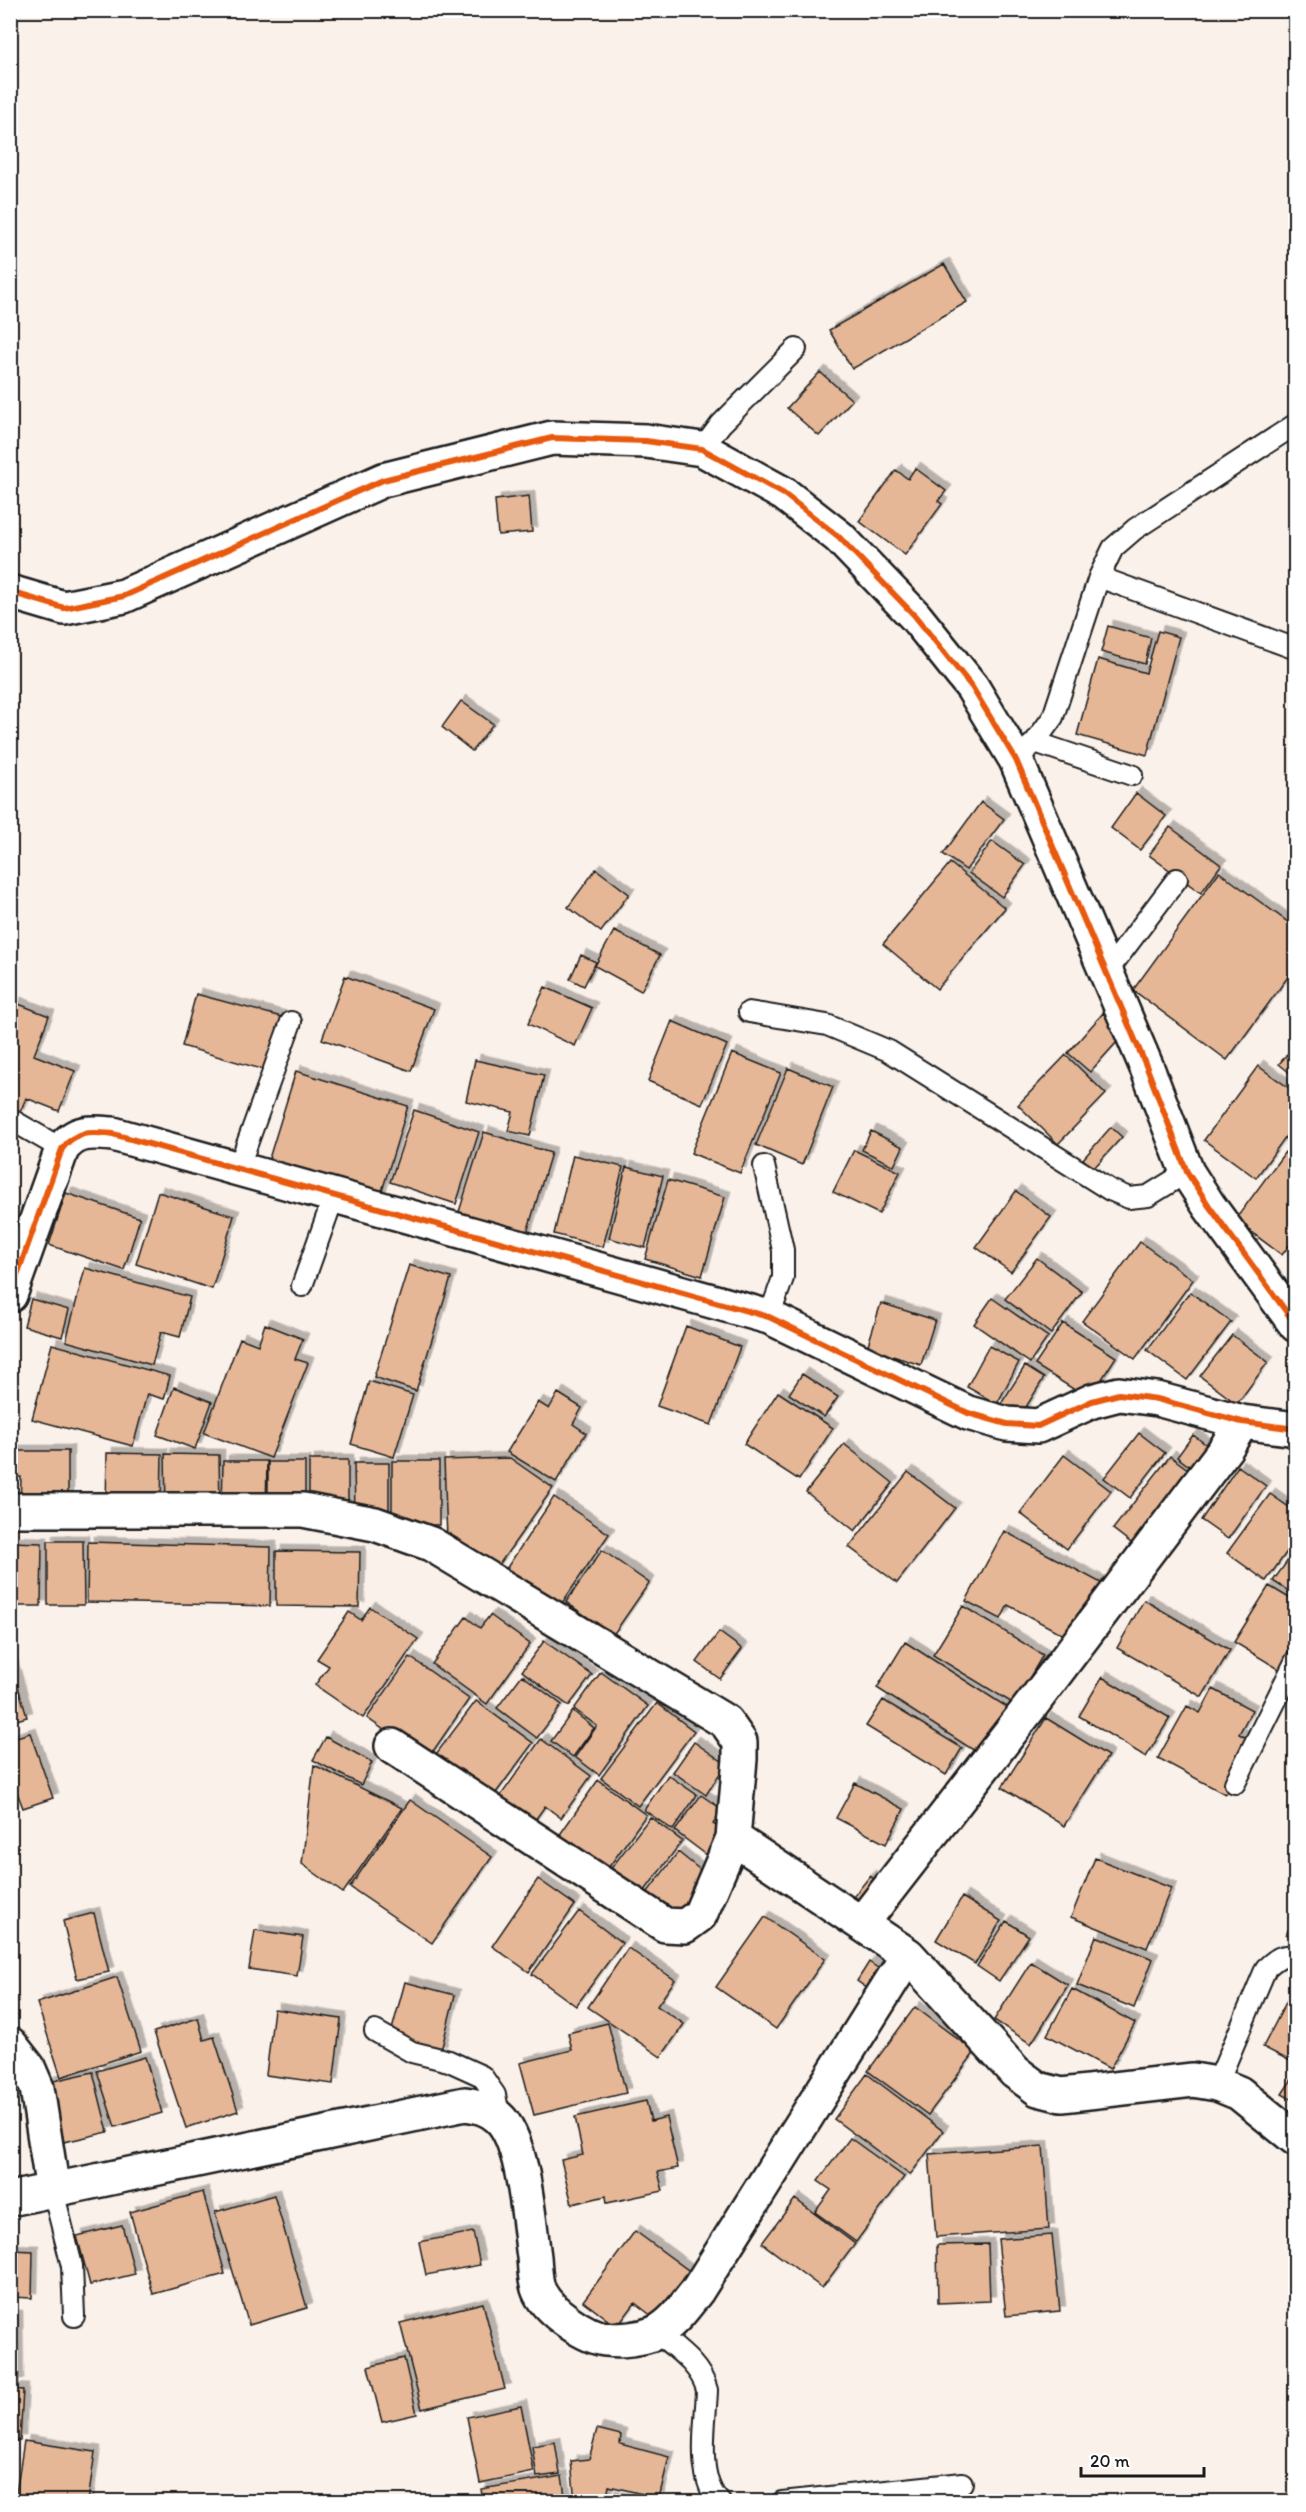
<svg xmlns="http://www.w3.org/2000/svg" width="1306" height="2512" font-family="Itim,sans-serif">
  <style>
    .building { fill: #e6b796; stroke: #1c1c1c; stroke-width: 1.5; filter: url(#shadow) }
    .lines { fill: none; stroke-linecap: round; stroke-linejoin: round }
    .service-casing { stroke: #1c1c1c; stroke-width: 24 }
    .minor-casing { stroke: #1c1c1c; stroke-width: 38 }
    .service { stroke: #fff; stroke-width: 20 }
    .minor { stroke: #fff; stroke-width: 33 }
    .cycleway-casing { stroke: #fff; stroke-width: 10 }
    .cycleway { stroke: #e8590c; stroke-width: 6 }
  </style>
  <defs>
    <filter id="shadow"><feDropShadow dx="5.5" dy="-5.5" stdDeviation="0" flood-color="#0004"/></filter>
  </defs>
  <rect width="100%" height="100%" fill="#faf1ea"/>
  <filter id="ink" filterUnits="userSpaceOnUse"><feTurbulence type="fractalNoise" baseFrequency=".0167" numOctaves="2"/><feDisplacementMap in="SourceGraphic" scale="12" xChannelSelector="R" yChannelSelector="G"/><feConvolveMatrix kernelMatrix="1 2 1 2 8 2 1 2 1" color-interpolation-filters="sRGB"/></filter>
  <g filter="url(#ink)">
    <path class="building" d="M944,264L967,302L852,369L829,330Z
      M820,372L852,400L819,436L787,408Z
      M915,468L946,491L938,501L942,504L905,555L859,521L896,470L908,479Z
      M529,496L532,532L498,535L495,500Z
      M1108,626L1151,638L1145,664L1101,652Z
      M1158,631L1179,637L1147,755L1077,735L1098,659L1146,673Z
      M461,701L493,724L472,751L442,727Z
      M1136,793L1166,816L1140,850L1111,828Z
      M981,802L1004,819L966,870L943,854Z
      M1170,827L1221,865L1201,893L1149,855Z
      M992,841L1025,865L1002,897L969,873Z
      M950,863L1005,908L937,989L883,944Z
      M596,869L629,894L601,932L568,907Z
      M1219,872L1296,928V966L1227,1060L1133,990Z
      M614,931L660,955L641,991L595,966Z
      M581,955L596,962L584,986L570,979Z
      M345,976L434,1009L411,1071L322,1039Z
      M545,987L592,1008L575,1046L528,1024Z
      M196,994L282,1017L268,1071L182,1046Z
      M16,1003L49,1016L34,1055L75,1071L59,1111L26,1098L19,1115L10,1111V1016Z
      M1103,1013L1125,1033L1090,1072L1068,1053Z
      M672,1021L727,1045L702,1104L648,1081Z
      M1296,1044V1078L1279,1064Z
      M732,1053L781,1073L740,1173L691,1153Z
      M1066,1055L1106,1094L1058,1144L1018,1105Z
      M475,1060L544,1075L530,1136L508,1131L513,1112L466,1101Z
      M1258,1066L1296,1093V1122L1256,1178L1204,1140Z
      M788,1068L833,1087L802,1165L756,1145Z
      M296,1071L408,1106L379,1201L267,1165Z
      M414,1110L479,1132L456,1204L390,1182Z
      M1111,1127L1122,1137L1093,1169L1083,1159Z
      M871,1131L903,1147L894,1166L862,1150Z
      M484,1132L551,1153L526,1236L458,1215Z
      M854,1150L900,1172L879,1214L833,1192Z
      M1285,1152L1296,1159V1236L1282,1255L1235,1220Z
      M573,1155L623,1167L603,1247L554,1234Z
      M626,1167L663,1176L645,1248L609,1238Z
      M668,1180L725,1197L702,1276L645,1259Z
      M1016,1191L1051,1217L1011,1272L976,1247Z
      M158,1192L234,1216L212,1289L136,1264Z
      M66,1193L140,1218L124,1270L49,1245Z
      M1140,1242L1193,1280L1135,1359L1082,1321Z
      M1037,1258L1082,1292L1051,1334L1005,1299Z
      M409,1265L451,1278L416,1391L374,1377Z
      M85,1268L190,1297L180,1337L161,1332L152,1365L66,1341Z
      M1190,1292L1231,1322L1187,1380L1147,1350Z
      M992,1298L1048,1337L1030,1363L974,1324Z
      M31,1299L69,1310L62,1337L24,1326Z
      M881,1303L935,1320L921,1365L867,1348Z
      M1063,1323L1116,1357L1089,1399L1035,1365Z
      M265,1324L303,1339L295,1359L308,1363L271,1458L204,1433L240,1338L258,1345Z
      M686,1326L740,1347L711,1425L657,1406Z
      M1232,1335L1268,1362L1237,1404L1200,1376Z
      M52,1344L170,1376L164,1399L147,1394L133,1446L32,1419Z
      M989,1346L1019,1362L997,1404L967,1387Z
      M1025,1366L1044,1378L1018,1420L999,1407Z
      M802,1374L838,1397L824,1417L789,1394Z
      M369,1381L413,1395L394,1457L351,1444Z
      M174,1387L212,1402L195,1449L157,1435Z
      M778,1392L833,1428L799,1480L744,1444Z
      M558,1393L582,1408L573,1424L586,1433L556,1482L507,1452L538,1402L549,1409Z
      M1139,1433L1165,1453L1130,1498L1104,1478Z
      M1193,1435L1219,1454L1203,1476L1177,1457Z
      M844,1444L893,1483L855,1531L806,1492Z
      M10,1451H68V1506H20L21,1477H10Z
      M107,1453L162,1454L161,1506H106Z
      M165,1454L219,1455L220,1507H166Z
      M1064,1455L1111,1491L1067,1549L1020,1513Z
      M1170,1456L1201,1479L1144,1553L1113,1529Z
      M510,1458L553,1488L496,1569L447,1539L444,1460Z
      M309,1460H348V1508H309Z
      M223,1461H267L266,1508H222Z
      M392,1461H439V1525H392Z
      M268,1462H305V1509L268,1508Z
      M354,1463H389V1516H355Z
      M1238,1466L1266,1486L1228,1539L1201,1520Z
      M908,1472L955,1508L897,1583L849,1547Z
      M1270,1494L1296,1512V1539L1266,1581L1227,1553Z
      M554,1497L609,1534L556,1612L502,1575Z
      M1004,1531L1103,1584L1073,1640L1008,1605L1001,1619L966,1601Z
      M48,1541H83L84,1605H48Z
      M10,1542L42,1543L41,1606H10Z
      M88,1542L271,1547L270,1606L87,1602Z
      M1296,1549V1596L1273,1581Z
      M602,1550L649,1583L613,1635L566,1602Z
      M276,1551L360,1552L359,1607L276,1606Z
      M1269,1586L1296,1602V1648L1282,1671L1234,1642Z
      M1144,1600L1230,1650L1202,1697L1117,1648Z
      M963,1606L1043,1655L1014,1704L933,1655Z
      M370,1607L418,1639L363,1718L315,1685L329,1666L317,1659L349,1612L361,1620Z
      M490,1615L530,1644L487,1704L432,1664L466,1617L480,1628Z
      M719,1632L742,1649L720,1679L697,1662Z
      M544,1641L592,1675L569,1706L522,1671Z
      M905,1642L1010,1709L981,1755L877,1688Z
      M410,1657L469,1699L427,1760L367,1718Z
      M10,1659L27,1717L10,1722Z
      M601,1672L648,1706L599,1775L575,1757L597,1726L574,1709Z
      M522,1675L562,1705L537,1738L497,1708Z
      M1102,1677L1170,1718L1146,1757L1079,1716Z
      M1213,1689L1252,1710L1239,1734L1254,1742L1225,1794L1158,1758L1187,1706L1200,1713Z
      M883,1700L962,1748L946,1775L866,1726Z
      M476,1701L533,1743L487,1805L430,1762Z
      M657,1703L694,1731L638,1806L601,1778Z
      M573,1711L594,1728L573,1757L551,1741Z
      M1046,1718L1108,1756L1064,1826L1002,1787Z
      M30,1733L53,1798L23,1808L15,1787L10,1789V1739Z
      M326,1737L372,1762L361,1785L313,1760Z
      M541,1739L591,1776L561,1818L545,1806L528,1830L494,1805Z
      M694,1742L726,1764L706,1795L673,1772Z
      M314,1765L402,1808L343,1893L302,1864Z
      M668,1775L697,1795L673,1830L644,1810Z
      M598,1780L646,1815L604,1874L556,1840Z
      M855,1783L904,1809L886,1844L836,1818Z
      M701,1795L723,1810L713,1824L725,1832L708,1856L675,1831Z
      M410,1800L492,1857L432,1943L350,1887Z
      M650,1817L682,1841L635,1904L603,1879Z
      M678,1852L709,1877L674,1921L644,1897Z
      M1095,1858L1171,1888L1147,1948L1071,1917Z
      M870,1876L885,1888L870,1908L854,1896Z
      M538,1879L575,1905L529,1972L492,1946Z
      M962,1897L1001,1921L975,1964L936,1940Z
      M579,1911L622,1943L576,2006L532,1974Z
      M94,1913L109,1972L77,1979L63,1921Z
      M765,1917L825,1959L776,2029L716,1987Z
      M1296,1918V1939L1286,1934Z
      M1006,1921L1029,1936L999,1981L977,1966Z
      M255,1930L303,1937L297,1976L249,1969Z
      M1096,1936L1153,1959L1134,2008L1077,1985Z
      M628,1948L675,1980L657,2006L684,2024L661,2057L588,2007Z
      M869,1962L891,1977L878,1996L857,1981Z
      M1031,1962L1068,1985L1031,2044L994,2020Z
      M117,1977L141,2051L61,2077L37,2003Z
      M405,1982L455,1995L441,2051L390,2037Z
      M1296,1983V2064L1263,2047Z
      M1072,1989L1135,2023L1110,2069L1047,2035Z
      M915,2007L975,2052L928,2115L868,2071Z
      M274,2009L341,2019L333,2084L266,2075Z
      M198,2018L204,2040L214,2037L238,2111L186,2128L154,2032Z
      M608,2023L626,2093L534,2115L520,2063L572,2050L568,2033Z
      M145,2057L162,2113L115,2127L97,2071Z
      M93,2072L108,2132L64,2142L49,2082Z
      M1296,2073V2102L1282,2094Z
      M867,2074L943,2131L910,2175L834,2119Z
      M646,2101L651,2121L666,2117L678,2168L658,2172L663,2191L607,2203L606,2196L572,2204L561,2160L583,2155L575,2117Z
      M850,2138L904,2177L856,2242L815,2212L831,2190L818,2181Z
      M1043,2146L1049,2229L936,2237L929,2154Z
      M203,2192L225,2274L153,2294L130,2212Z
      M274,2195L307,2308L249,2325L215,2212Z
      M795,2199L855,2244L822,2288L762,2243Z
      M122,2225L135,2274L90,2285L77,2236Z
      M635,2231L692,2273L657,2320L635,2303L617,2327L583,2301Z
      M473,2232L480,2265L426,2275L419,2242Z
      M1052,2235L1060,2311L1006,2316L998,2239Z
      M988,2244L990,2301L938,2303L937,2245Z
      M10,2250L33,2251L32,2298L10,2297Z
      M483,2303L505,2389L422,2409L400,2323Z
      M10,2316H17L18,2384H10Z
      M404,2358L417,2414L382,2422L368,2367Z
      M10,2389L23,2390L20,2441H10Z
      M521,2406L534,2472L480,2483L467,2417Z
      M597,2429L621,2435L620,2444L669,2457L659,2498L609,2486L606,2502H575L571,2461L589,2459Z
      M24,2441L95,2452L88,2502L15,2500Z
      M555,2442L560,2474L537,2477L532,2446Z
      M562,2476L566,2502H483L481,2489Z
      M610,2496L631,2502H609Z"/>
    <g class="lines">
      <defs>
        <path id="service" d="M702,449L721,424L796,349
          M1099,577L1296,649
          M1035,742L1132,775
          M1016,760L1035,742L1053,717L1099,577L1113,548L1135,529L1296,424
          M1106,973L1177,879
          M749,1012L827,1025L889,1051L1110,1190L1129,1198L1148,1196L1187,1172
          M10,1119L62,1149
          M764,1166L783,1250V1278L769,1317
          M238,1169L291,1022
          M302,1286L334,1196
          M1235,1783L1296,1660
          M375,2031L412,2052L449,2061L482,2076L495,2095L500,2118
          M1217,2084L1266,1968C1276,1959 1282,1953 1296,1957
          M53,2191L72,2266L74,2316
          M656,2332C676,2349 700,2364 707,2390C706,2423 695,2478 720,2502
          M782,2502L962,2483"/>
        <path id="minor" d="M10,592L64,608L124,596L383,480L552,438L646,441L702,449L784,494L839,537L915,616L972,687L1016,760L1147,1068L1187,1172L1209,1206L1296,1325
          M10,1295L62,1149C76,1130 91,1132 113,1134L769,1317L968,1413L1007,1424L1038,1426L1092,1401L1119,1394L1157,1399L1242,1422L1296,1429
          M19,1510H303L375,1524L431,1544L726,1722L740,1742V1759L733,1838L700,1915L685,1926L665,1925L392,1746
          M733,1838L908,1955L1015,2072L1038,2089L1062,2095L1193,2080L1217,2084L1239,2093L1296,2139
          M862,1923L1033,1703L1226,1448L1242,1422
          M10,2044L28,2067L37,2088L53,2191
          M10,2199L465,2104C478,2106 488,2108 498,2117C524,2139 529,2223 534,2257C535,2268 535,2284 540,2293C549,2311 585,2337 606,2339C621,2341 640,2339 655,2333C673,2324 685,2306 697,2291L908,1955"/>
      </defs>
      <use href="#service" class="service-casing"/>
      <use href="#minor" class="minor-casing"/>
      <use href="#service" class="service"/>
      <use href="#minor" class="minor"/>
      <defs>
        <path id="cycleway" d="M10,592L64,608L124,596L383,480L552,438L646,441L702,449L784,494L839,537L915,616L972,687L1016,760L1147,1068L1187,1172L1209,1206L1296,1325
          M10,1295L62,1149C76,1130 91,1132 113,1134L769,1317L968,1413L1007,1424L1038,1426L1092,1401L1119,1394L1157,1399L1242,1422L1296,1429"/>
      </defs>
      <use href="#cycleway" class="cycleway-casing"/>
      <use href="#cycleway" class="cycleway"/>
    </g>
  </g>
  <rect width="1306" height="2512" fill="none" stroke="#fff" stroke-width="36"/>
  <rect x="18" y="18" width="1270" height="2476" fill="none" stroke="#1c1c1c" stroke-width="2" filter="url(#ink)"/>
  <path d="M1081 2467v9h123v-9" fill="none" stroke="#1c1c1c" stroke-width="3"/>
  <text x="1090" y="2467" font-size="18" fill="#1c1c1c" stroke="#ffffff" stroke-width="4.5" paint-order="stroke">20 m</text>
</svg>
